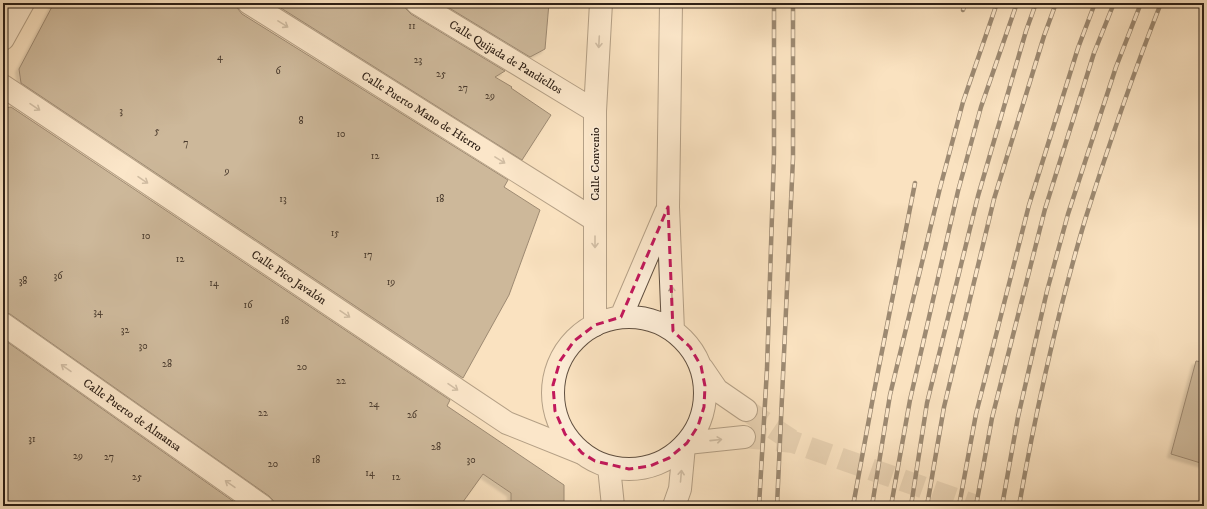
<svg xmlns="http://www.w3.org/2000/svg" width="1207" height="509" font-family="'IM FELL DW Pica',serif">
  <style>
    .building { fill: #98856e; stroke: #2e2016; filter: url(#shadow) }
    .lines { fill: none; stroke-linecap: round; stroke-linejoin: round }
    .tertiary-tunnel { stroke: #d1bb9e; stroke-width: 22; stroke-dasharray: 22 11; stroke-linecap: butt }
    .minor-casing { stroke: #615040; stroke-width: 24 }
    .tertiary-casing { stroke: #615040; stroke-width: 24 }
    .minor { stroke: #fcecd6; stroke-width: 22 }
    .tertiary { stroke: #fcecd6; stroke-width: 22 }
    .rail-casing { stroke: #2e2016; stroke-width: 4.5 }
    .rail { stroke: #fcecd6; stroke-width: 3; stroke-dasharray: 9; stroke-linecap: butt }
    .oneway { stroke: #9f9080 }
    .marked { fill: none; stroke: #c2185b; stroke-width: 3; stroke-dasharray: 8 5; stroke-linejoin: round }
    .labels { text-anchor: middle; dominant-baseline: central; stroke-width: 3; stroke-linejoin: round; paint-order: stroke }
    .number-label { font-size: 10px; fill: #48392c }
    .street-label { font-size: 12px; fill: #2e2016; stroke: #fcecd6 }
  </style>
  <defs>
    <filter id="shadow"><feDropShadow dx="-3.5" dy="3.5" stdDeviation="1" flood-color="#0004"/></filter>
  </defs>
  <rect width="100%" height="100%" fill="#fae2c0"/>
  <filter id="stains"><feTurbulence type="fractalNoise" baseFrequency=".005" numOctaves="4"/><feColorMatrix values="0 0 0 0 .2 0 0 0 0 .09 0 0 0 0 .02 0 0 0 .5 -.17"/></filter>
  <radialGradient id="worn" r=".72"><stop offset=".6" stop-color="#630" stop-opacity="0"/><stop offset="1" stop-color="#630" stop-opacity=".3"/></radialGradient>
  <path class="building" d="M54,3H237L238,9L242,14L508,180L504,187L540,210L509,295L463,378L21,83L19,69Z
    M273,3H405L406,9L411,14L505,71L495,77L512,87L511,88L551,115L522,160Z
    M441,3H549L545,49L530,57Z
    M11,107L450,400L447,406L564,485V506H511V493L483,474L460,506H274L273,500L269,496L10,314L3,312V108Z
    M3,339L240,506H3Z
    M1196,361L1204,362V464L1171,454Z"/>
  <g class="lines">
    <path class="tertiary-tunnel" d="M746,410L791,440
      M744,437L793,442L976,506"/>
    <defs>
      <g id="minor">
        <path id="s1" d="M249,3L595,220"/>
        <path id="s2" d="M417,3L595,111"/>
        <path id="s3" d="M3,86L507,423L582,453"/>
        <path id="s4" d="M3,324L262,506"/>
        <path d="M595,325V111L601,3"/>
        <path d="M609,467L613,506"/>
        <path d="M674,506L680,489L684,446"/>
      </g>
      <path id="tertiary" d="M671,3L668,207L673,331
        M3,39L23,3
        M621,317L666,212
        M553 393a76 76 0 1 1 152 0a76 76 0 1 1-152 0Z
        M702,368L717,390L746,410
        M687,443L744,437"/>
    </defs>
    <use href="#minor" class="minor-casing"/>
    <use href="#tertiary" class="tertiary-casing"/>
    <use href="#minor" class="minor"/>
    <use href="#tertiary" class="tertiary"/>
    <defs>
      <path id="rail" d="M963,10L965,3
        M759,506L767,369L774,154V3
        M777,506L793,158V3
        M853,506L874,392L915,183
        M872,506L890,395L940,188L963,102L997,3
        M891,506L910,400L958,191L981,107L1017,3
        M911,506L927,403L978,196L1026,31L1036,3
        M927,506L944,407L994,199L1044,36L1056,3
        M959,506L976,414L1029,205L1078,48L1095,3
        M976,506L992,418L1045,209L1094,53L1114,3
        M1002,506L1018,417L1047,291L1068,214L1116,67L1141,3
        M1019,506C1036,410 1057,314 1085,220C1108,147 1133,74 1161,3"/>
    </defs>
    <use href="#rail" class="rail-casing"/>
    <use href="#rail" class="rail"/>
  </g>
  <defs><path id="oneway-shaft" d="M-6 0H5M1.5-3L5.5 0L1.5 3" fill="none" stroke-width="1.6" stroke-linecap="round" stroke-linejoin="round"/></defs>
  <g class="oneway">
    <use href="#oneway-shaft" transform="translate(283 24) rotate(32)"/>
    <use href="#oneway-shaft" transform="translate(599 42) rotate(93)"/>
    <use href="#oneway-shaft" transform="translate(35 107) rotate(34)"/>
    <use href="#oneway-shaft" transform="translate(500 160) rotate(32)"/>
    <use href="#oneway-shaft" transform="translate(143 180) rotate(34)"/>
    <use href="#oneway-shaft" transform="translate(595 242) rotate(90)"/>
    <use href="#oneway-shaft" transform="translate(672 292) rotate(-92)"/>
    <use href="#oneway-shaft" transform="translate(345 314) rotate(34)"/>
    <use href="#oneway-shaft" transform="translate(66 368) rotate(-145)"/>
    <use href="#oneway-shaft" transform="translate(453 387) rotate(34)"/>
    <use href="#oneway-shaft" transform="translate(716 440) rotate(-6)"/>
    <use href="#oneway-shaft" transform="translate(681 476) rotate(-85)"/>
    <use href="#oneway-shaft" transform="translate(230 484) rotate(-145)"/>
  </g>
  <path d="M0 0H1207V509H0ZM668,207L673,331L690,347L701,366L705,386L704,407L698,426L687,443L669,458L650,466L629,469L595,461L582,453L565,434L555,411L553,385L560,361L574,341L595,325L621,317Z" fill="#fae2c0" fill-opacity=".55" fill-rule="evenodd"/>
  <path class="marked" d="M668,207L673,331L690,347L701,366L705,386L704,407L698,426L687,443L669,458L650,466L629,469L595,461L582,453L565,434L555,411L553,385L560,361L574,341L595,325L621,317Z"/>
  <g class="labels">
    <g class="number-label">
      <text x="412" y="26">11</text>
      <text x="220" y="57">4</text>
      <text x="418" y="60">23</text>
      <text x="278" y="71">6</text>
      <text x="441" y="74">25</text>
      <text x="463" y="88">27</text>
      <text x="490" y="96">29</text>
      <text x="121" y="111">3</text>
      <text x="301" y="121">8</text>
      <text x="157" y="131">5</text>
      <text x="341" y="134">10</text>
      <text x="186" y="143">7</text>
      <text x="375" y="156">12</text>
      <text x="227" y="171">9</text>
      <text x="283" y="199">13</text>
      <text x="440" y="199">18</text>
      <text x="335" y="233">15</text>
      <text x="146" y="236">10</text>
      <text x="368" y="255">17</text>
      <text x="180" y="259">12</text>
      <text x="58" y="276">36</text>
      <text x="23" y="281">38</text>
      <text x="391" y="282">19</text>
      <text x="214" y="283">14</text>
      <text x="248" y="305">16</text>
      <text x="98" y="312">34</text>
      <text x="285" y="321">18</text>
      <text x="125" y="330">32</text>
      <text x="143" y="346">30</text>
      <text x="167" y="364">28</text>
      <text x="302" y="367">20</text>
      <text x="341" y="381">22</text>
      <text x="374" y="404">24</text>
      <text x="263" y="413">22</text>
      <text x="412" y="415">26</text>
      <text x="32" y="439">31</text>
      <text x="436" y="447">28</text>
      <text x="78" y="456">29</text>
      <text x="109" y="457">27</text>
      <text x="316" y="460">18</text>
      <text x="471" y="460">30</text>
      <text x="273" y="464">20</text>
      <text x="370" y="473">14</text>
      <text x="137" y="477">25</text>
      <text x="396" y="477">12</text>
    </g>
    <g class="street-label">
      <text stroke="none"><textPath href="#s2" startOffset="104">Calle Quijada de Pandiellos</textPath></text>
      <text stroke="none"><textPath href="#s1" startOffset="204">Calle Puerto Mano de Hierro</textPath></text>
      <text transform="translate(595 164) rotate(-90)">Calle Convenio</text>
      <text stroke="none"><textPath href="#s3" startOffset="344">Calle Pico Javalón</textPath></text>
      <text stroke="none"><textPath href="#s4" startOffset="158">Calle Puerto de Almansa</textPath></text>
    </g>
  </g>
  <rect width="1207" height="509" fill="none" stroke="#fae2c0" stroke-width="16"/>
  <rect x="4" y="4" width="1199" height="501" fill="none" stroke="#2e2016" stroke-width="2"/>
  <rect x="8" y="8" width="1191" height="493" fill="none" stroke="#2e2016"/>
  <rect width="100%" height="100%" filter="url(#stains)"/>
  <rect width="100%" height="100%" fill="url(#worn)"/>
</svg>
